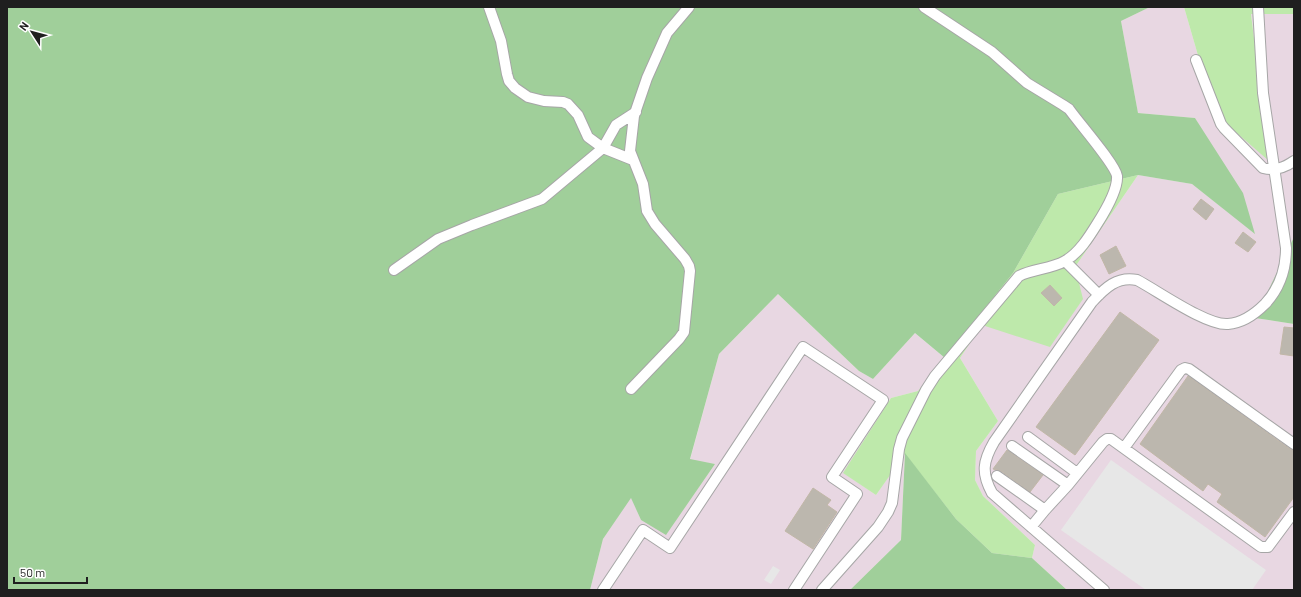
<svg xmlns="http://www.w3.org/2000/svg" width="1301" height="597" font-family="Barlow,sans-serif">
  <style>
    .industrial { fill: #e8d7e2 }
    .grass { fill: #bee9ab }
    .forest { fill: #a0cf9a }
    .parking { fill: #e7e7e7 }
    .building { fill: #bcb7ae; stroke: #c1b7a7 }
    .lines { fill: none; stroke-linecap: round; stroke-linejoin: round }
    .minor-casing { stroke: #a6a6a6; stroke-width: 12 }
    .minor { stroke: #fff; stroke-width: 10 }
  </style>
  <rect width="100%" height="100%" fill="#efeee5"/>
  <path class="industrial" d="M1150,7H1184L1215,114L1269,160L1251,13L1294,14V237L1256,318L1294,324V590H1067L1032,558L1035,545L983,496L975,480L976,451L998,421L960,358L982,325L1075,267L1138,175L1192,184L1255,233L1195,118L1138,113L1121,21Z
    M778,294L859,371L873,379L915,333L945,358L918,391L891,398L844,473L876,495L905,453L901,540L850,590H590L603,539L631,497L641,520L666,534L715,464L690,460L719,354Z"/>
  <path class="grass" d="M1184,7H1294V14H1251L1269,161L1215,114Z
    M1138,175L1075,267L1083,299L1050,347L982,325L960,358L998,421L976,451L975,480L983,496L1035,545L1032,558L992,553L956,519L905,454L876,495L843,473L891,398L918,391L1013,273L1058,194Z"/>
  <path class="forest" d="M7,7H1150L1121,21L1138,113L1195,118L1243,193L1255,234L1192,184L1138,175L1058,194L1013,273L945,358L915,333L873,379L859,371L778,294L719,354L690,459L715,464L666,535L641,520L631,498L603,539L590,590H7Z
    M1294,237V324L1255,318Z
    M905,453L956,519L992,553L1032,558L1067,590H850L901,540Z"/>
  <path class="parking" d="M1111,460L1266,570L1252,590H1146L1061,530Z
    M773,566L780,570L771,584L764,580Z"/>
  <path class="building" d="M1201,199L1214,209L1206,220L1193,209Z
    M1243,232L1256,242L1248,252L1235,243Z
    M1116,246L1126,266L1109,274L1100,255Z
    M1050,285L1062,298L1054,306L1041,293Z
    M1120,312L1159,340L1075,455L1036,427Z
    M1284,327L1294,328V356L1280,354Z
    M1188,376L1290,449L1294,450V497L1265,537L1217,502L1222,494L1208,484L1203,491L1140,444Z
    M1007,450L1043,475L1030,492L1001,471L993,469Z
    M813,488L831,500L827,505L837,512L813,549L785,531Z"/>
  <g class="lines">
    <defs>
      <path id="minor" d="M1196,60L1221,124L1224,128L1263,168C1275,171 1284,168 1294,161
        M633,160L603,148L616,125L636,112
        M1065,261L1099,295
        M394,270L438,239L472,225L542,199L603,148L588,137L578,115L568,104L563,102L544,101L528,97L515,88L509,81L507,74L501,41L489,7
        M631,389L679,339L684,332L690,271L689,266L685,259L655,224L647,211L643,184L630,151L634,116L647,78L667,33L689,7
        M1028,437L1077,473
        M1012,446L1068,485
        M1124,448L1181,370L1185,368L1189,369L1294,444
        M997,476L1045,510
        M1031,527L1045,510L1068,485L1103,442L1107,439H1111L1261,547H1268L1294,512
        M603,590L643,530L670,548L803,347L883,400L832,477L857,494L794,590
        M822,590L878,527L888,512L892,503L899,449L902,438L926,390L935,376L1019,276C1033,269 1051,269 1065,261C1079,253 1089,237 1097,224C1104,213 1118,189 1117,176C1115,164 1078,122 1069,109L1063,105L1027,83L992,52L924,7
        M1104,590L992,493C981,473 983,461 994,442L1092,302C1105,288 1117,276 1137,280C1158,291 1207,326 1228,324C1242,323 1255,314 1265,304C1280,288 1286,269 1286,248L1263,93L1258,7"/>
    </defs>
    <use href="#minor" class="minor-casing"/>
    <use href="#minor" class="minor"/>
  </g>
  <rect width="1301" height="597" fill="none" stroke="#1f1f1f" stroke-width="16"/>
  <g transform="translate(32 32) rotate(306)" stroke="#ffffff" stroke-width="3" paint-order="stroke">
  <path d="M0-3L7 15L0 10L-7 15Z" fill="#1f1f1f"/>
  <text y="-6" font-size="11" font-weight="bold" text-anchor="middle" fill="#1f1f1f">N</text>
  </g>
  <path d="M14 577v6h73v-6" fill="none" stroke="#1f1f1f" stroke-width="2"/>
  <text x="20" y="577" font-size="12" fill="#1f1f1f" stroke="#ffffff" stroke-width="3" paint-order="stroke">50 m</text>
</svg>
